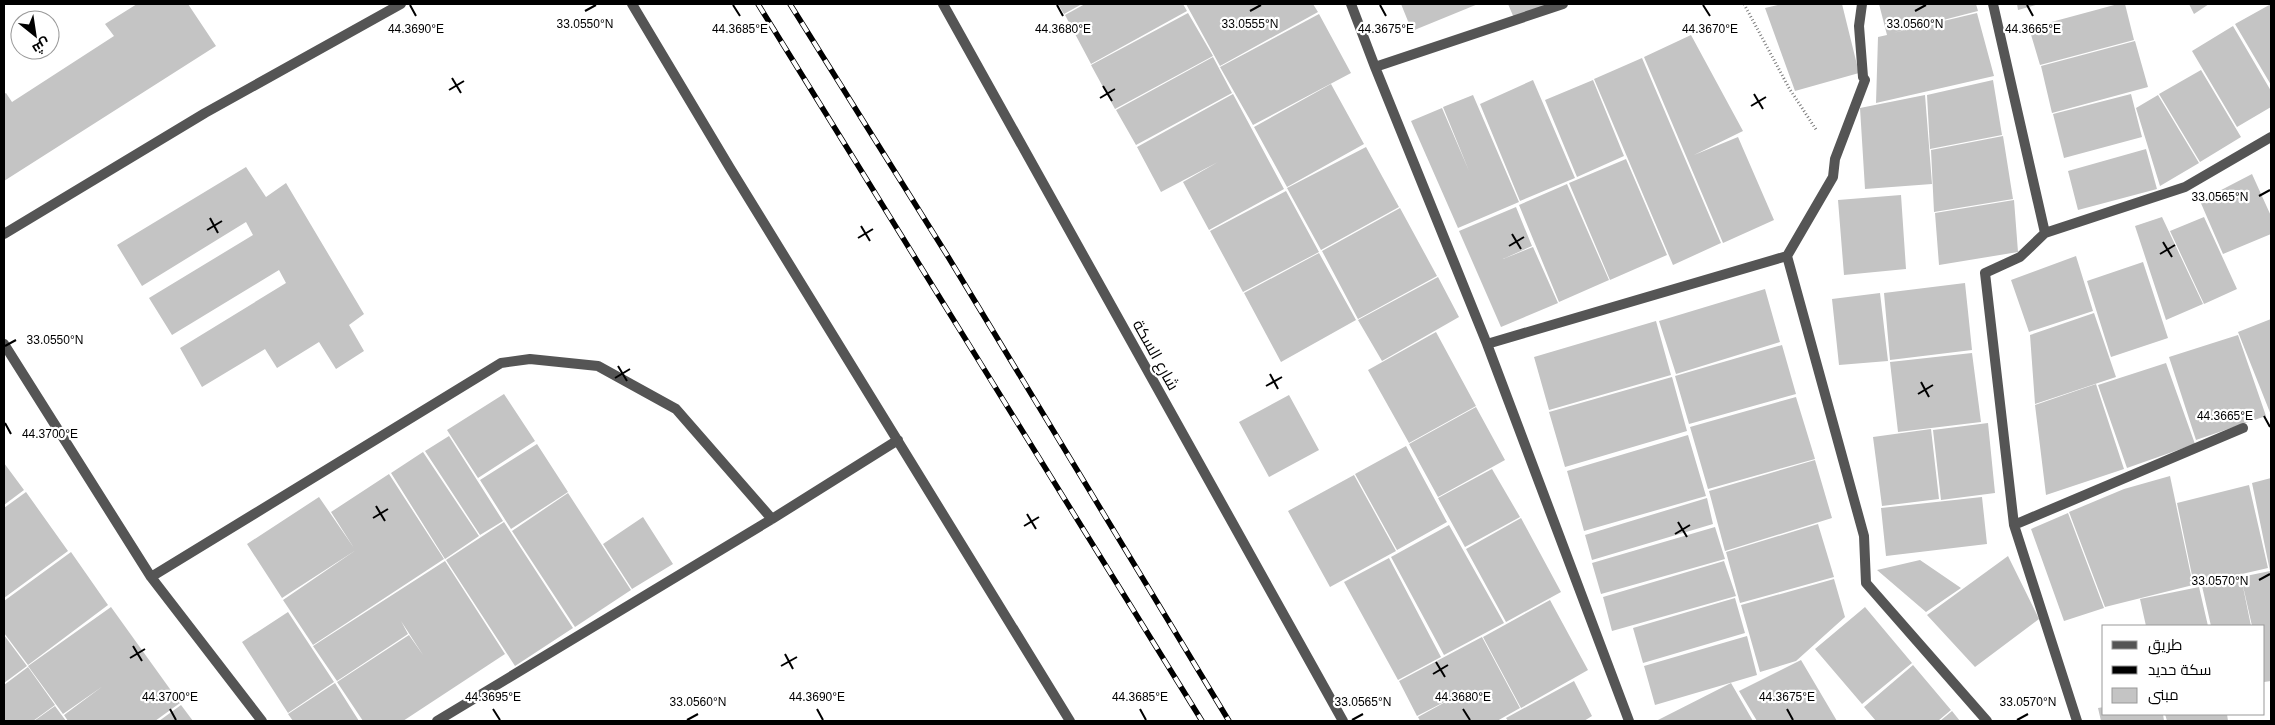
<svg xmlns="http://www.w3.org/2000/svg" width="2275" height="725" font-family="Helvetica,Cairo,sans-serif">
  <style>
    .building { fill: #c4c4c4 }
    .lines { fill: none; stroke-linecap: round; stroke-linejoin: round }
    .path { stroke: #777; stroke-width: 3; stroke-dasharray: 1 2.5; stroke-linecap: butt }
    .minor { stroke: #555; stroke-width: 10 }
    .tertiary { stroke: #555; stroke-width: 10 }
    .rail-casing { stroke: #000; stroke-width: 5.5 }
    .rail { stroke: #fff; stroke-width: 4; stroke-dasharray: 11; stroke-linecap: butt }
    .ticks { fill: none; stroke: #000; stroke-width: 2 }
    .labels { text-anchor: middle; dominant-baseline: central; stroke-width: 4.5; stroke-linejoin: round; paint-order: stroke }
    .street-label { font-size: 16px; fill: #000; stroke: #fff }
    .ticks-label { font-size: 12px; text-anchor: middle; fill: #000; stroke: #fff; stroke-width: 4.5; stroke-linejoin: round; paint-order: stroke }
  </style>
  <rect width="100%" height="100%" fill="#fff"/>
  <path class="building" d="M137,4H188L216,46L4,181V94L6,93L12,102L114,36L105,24Z
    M1058,4H1082L1064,14Z
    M1085,4H1183L1187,11L1091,64L1065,15Z
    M1186,4H1313L1318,12L1220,66Z
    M1401,4H1478L1412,31Z
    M1508,4H1551L1514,18Z
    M1782,4H1842L1859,73L1795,91L1765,8Z
    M1879,4H1976L1978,11L1893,33L1977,13L1994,76L1876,103L1878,37L1887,35Z
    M2017,4H2039L2018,10Z
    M2118,4H2125L2134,40L2040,65L2029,28Z
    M2189,4H2209L2194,14Z
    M2271,4V85L2235,24Z
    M1188,13L1213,56L1115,109L1091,65Z
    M1319,14L1351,73L1253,125L1220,67Z
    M2233,26L2271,91V107L2237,127L2192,51Z
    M1691,35L1743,131L1694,155L1738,137L1774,220L1723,243L1644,57Z
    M2135,41L2148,87L2052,113L2041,66Z
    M1213,57L1232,93L1136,145L1116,110Z
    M1642,58L1721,243L1673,265L1594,79Z
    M2201,70L2241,137L2200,162L2159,94Z
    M1533,80L1575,178L1520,201L1480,104Z
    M1593,80L1624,156L1577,177L1545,100Z
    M1993,80L2002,135L1930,149L1927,95Z
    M1331,84L1364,144L1287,187L1254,127Z
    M1233,94L1284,189L1209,230L1183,182L1218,162L1161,192L1137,147Z
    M2131,94L2142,137L2064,158L2053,114Z
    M1473,95L1519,202L1458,228L1411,121L1442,108L1469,171L1443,107Z
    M1925,95L1932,184L1865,189L1860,108Z
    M2158,95L2199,163L2160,186L2136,108Z
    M2003,136L2013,199L1934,212L1931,150Z
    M1366,147L1399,207L1321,250L1287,188Z
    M2146,149L2157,189L2078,210L2068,171Z
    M1626,159L1667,255L1610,280L1569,183Z
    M246,167L266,197L286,183L364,314L349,325L364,351L336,369L319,342L277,368L265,349L202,387L180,348L286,283L279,270L172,335L149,298L253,235L246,222L142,286L117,245Z
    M2252,174L2271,216V234L2223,254L2200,201Z
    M1567,184L1609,280L1559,302L1519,205Z
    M1286,191L1319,252L1243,292L1210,231Z
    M1901,195L1906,269L1844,275L1838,200Z
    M2014,200L2018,252L1939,265L1935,213Z
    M1516,207L1532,246L1503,259L1533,247L1558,303L1501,327L1459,231Z
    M1400,208L1437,276L1358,319L1322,251Z
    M2162,217L2203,304L2166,320L2135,226Z
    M2204,217L2237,289L2204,304L2170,231Z
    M1319,253L1356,320L1281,362L1244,293Z
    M2076,256L2093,311L2029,332L2011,280Z
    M2143,262L2168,338L2111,357L2087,281Z
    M1438,277L1459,317L1382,361L1358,320Z
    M1965,283L1972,350L1890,360L1884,293Z
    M1765,289L1780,342L1676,374L1659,321Z
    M1880,293L1888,361L1839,365L1832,299Z
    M2094,313L2116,377L2035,404L2030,335Z
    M2271,319V415L2238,332Z
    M1656,321L1671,375L1549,410L1534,357Z
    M1436,332L1476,406L1409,443L1368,370Z
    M2238,335L2266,416L2196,440L2169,357Z
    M1782,345L1796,394L1689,424L1675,376Z
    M1972,353L1981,422L1898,432L1890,362Z
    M2166,363L2195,444L2127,468L2098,385Z
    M1672,377L1687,431L1565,467L1549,412Z
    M2096,384L2124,469L2046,495L2035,405Z
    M504,394L535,441L478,478L447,430Z
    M1289,395L1319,450L1269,477L1239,422Z
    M1796,397L1815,459L1708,489L1690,427Z
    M1476,407L1505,460L1438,497L1409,444Z
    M1988,423L1995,493L1941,500L1933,430Z
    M1931,429L1939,499L1882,506L1873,437Z
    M1688,435L1706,496L1584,531L1567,471Z
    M449,436L503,521L480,535L425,451Z
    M537,444L568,492L511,529L480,480Z
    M1406,446L1447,522L1397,550L1355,474Z
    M423,452L479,536L445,559L391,473Z
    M1815,460L1832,518L1725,551L1709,491Z
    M4,463L24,490L4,505Z
    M1492,469L1520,517L1465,547L1438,498Z
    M389,474L444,559L313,645L283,600L356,550L282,598L247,544L319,497L354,548L331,512Z
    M1354,475L1396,551L1330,587L1288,511Z
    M2170,476L2193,585L2105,607L2069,512L2124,489Z
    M2271,478V681L2264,682V626H2252L2241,577L2270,571L2252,483Z
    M2249,485L2268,568L2194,585L2177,503Z
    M26,492L68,551L4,598V508Z
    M568,493L631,590L575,627L512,531Z
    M1982,497L1987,544L1886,556L1881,508Z
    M1707,498L1713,524L1592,560L1585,535Z
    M2068,513L2104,608L2064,621L2031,529Z
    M643,517L673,564L632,589L603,544Z
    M1521,518L1561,592L1506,622L1466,549Z
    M504,522L573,628L515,666L446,560Z
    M1818,524L1834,577L1740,603L1726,552Z
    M1449,525L1504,623L1444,655L1391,557Z
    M1715,527L1725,559L1601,594L1592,563Z
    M71,552L108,605L28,665L4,633V601Z
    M2008,556L2039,619L1975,667L1927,615Z
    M1389,558L1441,657L1398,680L1344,582Z
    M1920,560L1961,588L1926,612L1877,570Z
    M445,561L505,654L403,721H363L337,682L409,635L423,655L401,621L408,634L337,681L313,646Z
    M1724,561L1736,596L1612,631L1603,597Z
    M2241,577L2251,626H2211L2202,586Z
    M1834,579L1845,617L1796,661L1760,672L1741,605Z
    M2199,587L2208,626H2146L2140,599Z
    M1735,598L1745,633L1643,663L1633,628Z
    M1550,600L1588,670L1521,708L1483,637Z
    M111,607L180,703L155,721H68L64,715L103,686L63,714L28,666Z
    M1865,607L1912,663L1862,704L1815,649Z
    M288,612L334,682L288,713L242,642Z
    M4,635L27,666L4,683Z
    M1747,636L1757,675L1655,705L1644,666Z
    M1482,637L1520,708L1497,721H1420L1418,717L1458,695L1417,716L1399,681Z
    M1801,660L1837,721H1757L1739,691Z
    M1913,665L1951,710L1938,721H1876L1864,707Z
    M28,667L55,705L33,721H4V685Z
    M1574,681L1592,716L1584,721H1508L1506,718Z
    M335,683L359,721H293L288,714Z
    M1731,683L1753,721L1658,720Z
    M181,705L193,721H159Z
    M55,706L66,721H34Z
    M2104,707V714H2163L2164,721H2101L2098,708Z
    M1952,711L1960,721H1940Z
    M2165,714H2227L2228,721H2167Z"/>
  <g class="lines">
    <path class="path" d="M1744,4L1789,88L1817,131"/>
    <path class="minor" d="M632,4L730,168L1070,721
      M1351,4L1375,67L1487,344L1629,721
      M1993,4L2045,233L2185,187L2271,137
      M1375,67L1563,4
      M2045,233L2020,257L1985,273L2014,525L2077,721
      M4,234L205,113L401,4
      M1787,256L1833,177L1835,159L1865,80L1863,77L1859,26L1862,4
      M4,344L151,577L262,721
      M1487,344L1787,256L1864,536L1866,583L1987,721
      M2014,525L2243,428
      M151,577L501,363L530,359L598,366L676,409L772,519
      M437,721L772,519L898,440"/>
    <path class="tertiary" d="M943,4L1343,721"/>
    <defs>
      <path id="rail" d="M758,4L1202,721
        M790,4L947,255L1229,721"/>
    </defs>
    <use href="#rail" class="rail-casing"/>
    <use href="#rail" class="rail"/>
  </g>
  <path class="ticks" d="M410,5L416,16M733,5L740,16M1057,5L1063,16M1380,5L1386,16M1703,5L1710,16M2027,5L2033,16M585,11L596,5M1250,11L1261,5M1915,11L1926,5M452,78L461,93M1103,86L1112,101M449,90L464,81M1754,94L1763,109M1100,98L1115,89M1751,106L1766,97M2259,196L2270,190M210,218L218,233M861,226L870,241M207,230L222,221M1512,234L1521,249M858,238L873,229M2163,242L2172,257M1509,246L1524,237M2160,254L2175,245M5,346L16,340M618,366L627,381M1270,374L1278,389M615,378L630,369M1921,382L1929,397M1266,386L1282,377M1918,394L1933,385M2264,416L2270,427M5,423L11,434M376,506L385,521M1027,514L1036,529M373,518L388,509M1678,522L1687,537M1024,526L1039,517M1675,534L1690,525M2259,580L2270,574M133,646L142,661M785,654L793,669M130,658L145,649M1436,662L1445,677M781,666L797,657M1433,674L1448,665M170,709L176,720M493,709L500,720M817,709L823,720M1140,709L1146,720M1463,709L1470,720M1787,709L1793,720M687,720L698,714M1352,720L1363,714M2017,720L2028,714"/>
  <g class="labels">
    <g class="street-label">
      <text transform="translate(1156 355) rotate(61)">شارع السكة</text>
    </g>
  </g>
  <g class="ticks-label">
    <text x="585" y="28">33.0550°N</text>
    <text x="1250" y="28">33.0555°N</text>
    <text x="1915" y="28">33.0560°N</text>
    <text x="1063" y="33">44.3680°E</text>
    <text x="416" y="33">44.3690°E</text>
    <text x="740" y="33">44.3685°E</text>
    <text x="1386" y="33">44.3675°E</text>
    <text x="1710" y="33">44.3670°E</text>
    <text x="2033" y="33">44.3665°E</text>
    <text x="2220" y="201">33.0565°N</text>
    <text x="55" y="344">33.0550°N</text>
    <text x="2225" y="420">44.3665°E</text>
    <text x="50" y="438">44.3700°E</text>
    <text x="2220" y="585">33.0570°N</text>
    <text x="170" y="701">44.3700°E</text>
    <text x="493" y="701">44.3695°E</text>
    <text x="817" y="701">44.3690°E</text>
    <text x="1140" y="701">44.3685°E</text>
    <text x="1463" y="701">44.3680°E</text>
    <text x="1787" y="701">44.3675°E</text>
    <text x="698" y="706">33.0560°N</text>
    <text x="1363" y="706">33.0565°N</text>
    <text x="2028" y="706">33.0570°N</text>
  </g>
  <rect width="2275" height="725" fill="none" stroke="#000000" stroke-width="10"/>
  <rect x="2102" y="625" width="162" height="90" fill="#ffffff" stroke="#999999"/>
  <rect x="2112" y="641" width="25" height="8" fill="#555555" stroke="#999999"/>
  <text x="2148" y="650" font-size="15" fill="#000000">طريق</text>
  <rect x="2112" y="666" width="25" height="8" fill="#000000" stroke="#999999"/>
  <text x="2148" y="675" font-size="15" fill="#000000">سكة حديد</text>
  <rect x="2112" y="688" width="25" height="15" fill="#c4c4c4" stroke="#999999"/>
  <text x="2148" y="700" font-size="15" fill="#000000">مبنى</text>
  <g transform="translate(35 35) rotate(150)"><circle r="24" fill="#ffffff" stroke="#999999"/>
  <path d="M0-4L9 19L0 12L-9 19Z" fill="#000000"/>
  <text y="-8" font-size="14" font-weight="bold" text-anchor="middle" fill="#000000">ش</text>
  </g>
</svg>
